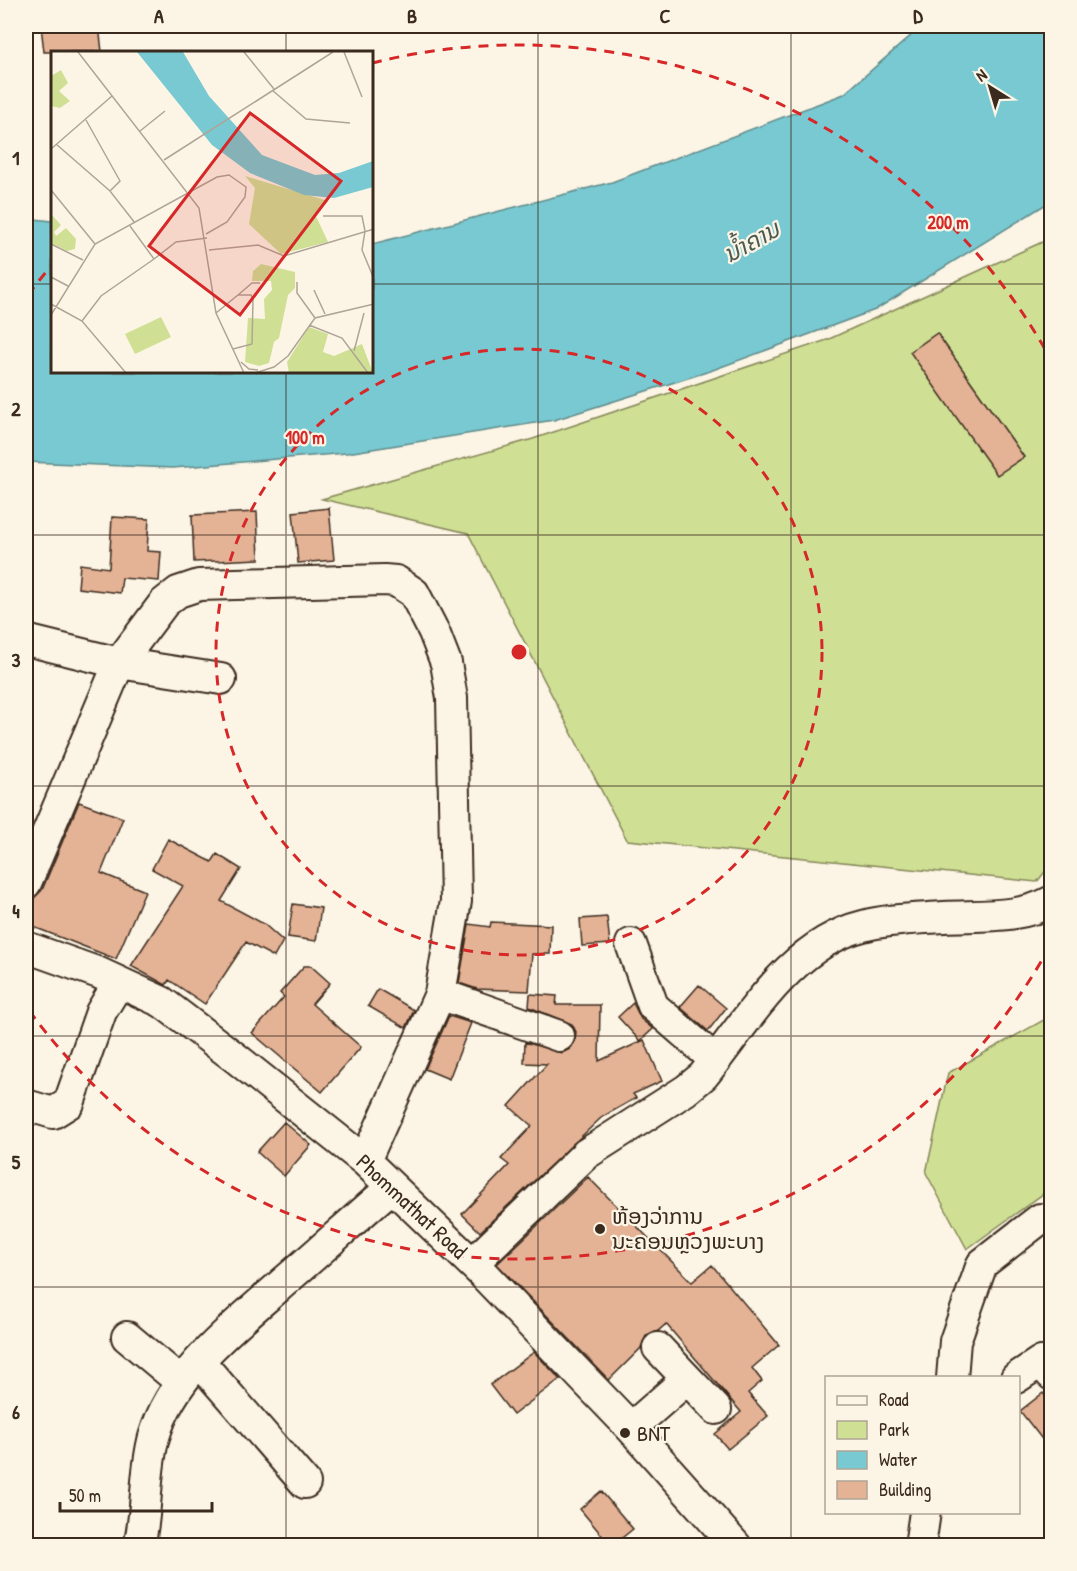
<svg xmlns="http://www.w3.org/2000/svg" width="1077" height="1571" font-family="'Patrick Hand','Noto Sans Lao',sans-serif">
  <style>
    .green { fill: #cfe094; stroke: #858559; stroke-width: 1.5 }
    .water { fill: #78c9d1; stroke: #608989; stroke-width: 1.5 }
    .building { fill: #e4b295; stroke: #3b2a1e; stroke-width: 1.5 }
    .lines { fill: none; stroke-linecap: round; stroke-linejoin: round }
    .minor-casing { stroke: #3b2a1e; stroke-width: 34 }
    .minor { stroke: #fcf5e5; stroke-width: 30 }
    .grid { fill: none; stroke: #3b2a1e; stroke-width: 1.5; stroke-opacity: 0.55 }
    .ring { fill: none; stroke: #d62828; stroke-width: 3; stroke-dasharray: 10 8 }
    .poi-dot { fill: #3b2a1e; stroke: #fcf5e5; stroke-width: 2 }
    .labels { text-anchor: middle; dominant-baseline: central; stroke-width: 4.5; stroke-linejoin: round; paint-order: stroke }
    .street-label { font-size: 22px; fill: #3b2a1e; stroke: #fcf5e5 }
    .poi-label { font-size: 22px; fill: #3b2a1e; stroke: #fcf5e5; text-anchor: start }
    .water-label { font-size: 24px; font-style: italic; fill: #4d5a54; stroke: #fcf5e5 }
    .inset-road { fill: none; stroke: #afa495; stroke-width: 1.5 }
    .view { fill: #d62828; fill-opacity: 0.15; stroke: #d62828; stroke-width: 3 }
    .inset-edge { fill: none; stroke: #3b2a1e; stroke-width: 3 }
    .centre { fill: #d62828; stroke: #fcf5e5; stroke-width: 3 }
    .ring-label { font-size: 18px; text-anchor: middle; font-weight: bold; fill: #d62828; stroke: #fcf5e5; stroke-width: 4.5; stroke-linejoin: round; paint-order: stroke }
    .neatline { fill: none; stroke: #3b2a1e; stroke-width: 2 }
    .grid-label { font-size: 20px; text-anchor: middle; font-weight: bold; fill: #3b2a1e }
  </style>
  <rect width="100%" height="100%" fill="#fcf5e5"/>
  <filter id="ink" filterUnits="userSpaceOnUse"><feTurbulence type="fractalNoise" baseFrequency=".0167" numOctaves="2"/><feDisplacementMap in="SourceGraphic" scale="12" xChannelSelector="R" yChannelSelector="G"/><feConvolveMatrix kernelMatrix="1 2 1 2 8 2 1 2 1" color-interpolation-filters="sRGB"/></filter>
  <g filter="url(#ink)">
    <path class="green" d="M1051,238V864L1037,882L627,840L468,533L322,499L533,439L827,340Z
      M1051,1016V1188L967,1249L926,1173L948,1073Z"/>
    <path class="water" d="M922,26H1051V201L875,310L710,371L554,420L347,453L173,468L26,462V218L52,221V372H372V244L612,182L844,94Z"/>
    <path class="building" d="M41,26H99L102,52H44Z
      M937,333L1024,457L997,475L910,352Z
      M329,508L334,560L298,563L293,512Z
      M257,512L259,559L194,562L192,515Z
      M112,517L149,519L147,551L161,552L159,581L122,578L120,593L78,588L80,564L109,568Z
      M79,802L123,818L101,873L145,891L116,959L26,924L34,898L42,890Z
      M168,839L212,862L217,854L241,869L221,901L264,924L283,941L274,957L246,942L205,1004L169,980L166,985L131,966L183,886L152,869Z
      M293,904L321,908L316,941L288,937Z
      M607,917L610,944L582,946L580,919Z
      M491,922L551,925L550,954H532L529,991L477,989L459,983L469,924L490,927Z
      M304,966H311L330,983L312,1004L361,1047L322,1092L252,1033L284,997L280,993Z
      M699,985L726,1008L708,1031L680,1007Z
      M378,989L414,1010L406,1028L368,1006Z
      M530,994L557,996L556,1005H600L599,1061L644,1040L662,1081L633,1094L636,1098L602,1117L480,1232L462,1214L509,1165L501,1159L532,1126L509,1106L547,1064L524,1063L525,1042L562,1053L570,1049L575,1041L576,1032L572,1024L529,1007Z
      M633,1003L641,1019L653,1029L640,1041L618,1017Z
      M449,1016L471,1023L449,1079L425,1069Z
      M284,1122L311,1145L284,1176L257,1152Z
      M588,1177L692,1282L712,1265L779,1345L752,1368L762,1381L748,1393L768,1416L728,1449L715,1434L741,1412L666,1324L658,1331L646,1336L641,1348L609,1380L497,1264Z
      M534,1352L560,1379L513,1415L490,1385Z
      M1043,1393L1052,1404V1452L1020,1411Z
      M601,1491L633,1529L613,1545H610L580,1509Z"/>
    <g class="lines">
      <defs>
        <path id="minor" d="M26,640L119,663L221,679
          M26,883L119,663L164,603L178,592L199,585L384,580L396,581L414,593L434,632L446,663L452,698L456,901L440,994L365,1161
          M631,944L653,1006L715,1060
          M26,947L99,973L162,1002L237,1059L365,1161L482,1273L631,1428L736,1546
          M440,994L559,1036
          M26,1105L53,1113L69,1103L101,1012L119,982
          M473,1263L586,1154L686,1090L703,1076C748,1021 790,944 863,926C889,919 917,919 944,917C980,915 1020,919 1052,901
          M127,1337L181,1382
          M658,1348L716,1409
          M199,1361L305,1483
          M952,1378L955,1341L982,1264L1040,1219
          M1016,1378L1040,1362L1052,1375
          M631,1428L687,1379
          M139,1546C148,1510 144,1473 154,1437C173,1371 236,1325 285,1281C321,1250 356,1218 392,1187
          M920,1546L925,1512"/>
      </defs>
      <use href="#minor" class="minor-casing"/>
      <use href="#minor" class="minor"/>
    </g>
  </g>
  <path class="grid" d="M286,26V52M538,26V1546M791,26V1546M26,284H52M372,284H1052M286,372V1546M26,535H1052M26,786H1052M26,1036H1052M26,1287H1052"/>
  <g class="ring">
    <circle cx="519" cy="652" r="303"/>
    <path d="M1050 946A607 607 0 0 1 28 1009M28 295A607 607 0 0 1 51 266M372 63A607 607 0 0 1 1050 358"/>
  </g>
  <g class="poi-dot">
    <circle cx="600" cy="1229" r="6"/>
    <circle cx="625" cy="1433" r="6"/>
  </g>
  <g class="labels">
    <g class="street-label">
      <text transform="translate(412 1206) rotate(43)">Phommathat Road</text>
    </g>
    <g class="poi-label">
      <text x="612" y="1216">ຫ້ອງວ່າການ<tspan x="612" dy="25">ນະຄອນຫຼວງພະບາງ</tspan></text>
      <text x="637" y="1433">BNT</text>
    </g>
    <g class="water-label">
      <text transform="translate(751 241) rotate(-29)">ນ້ຳຄານ</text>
    </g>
  </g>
  <g transform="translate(51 51)">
    <rect width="322" height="322" fill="#fcf5e5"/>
    <path d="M10,19L17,32L8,40L19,50L9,57L0,55V25ZM194,125L277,150L264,163L277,191L230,203L198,173L204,137ZM0,163L10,174L3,181L5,185L15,177L25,188L24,198L16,200L0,192ZM210,213L244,221V237L237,244L228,287L223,291L218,312L208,315L194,311L197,267L214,268L213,248L221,239L220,230H201L202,220ZM110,266L120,286L84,303L74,283ZM258,276L277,283L272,301L283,305L311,293L322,322H238L236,311Z" fill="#cfe094"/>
    <path d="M86,1H132L158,45L211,104L264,124L288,122L322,110V136L283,147L253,144L199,122L161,94Z" fill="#78c9d1"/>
    <path class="inset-road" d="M27,1L148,157L165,262L193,322M193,1L223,38M293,1L311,46M221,39L255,68L299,72M35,69L69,130L59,140M89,80L114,60M5,93L59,140L84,172M0,98L61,45M113,109L282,1M0,139L44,193M272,165H311L314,180L311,199L323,228M79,175L103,208L125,191L156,187M0,193L32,209M158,199L207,194L233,205L323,178M0,226L17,235M246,231V242L264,267M263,239L274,263M187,244L201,232H209M0,253L31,270L75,322M165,262L187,244H200L202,248L201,293L182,298M0,264L44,193L166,126L178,124L195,136L194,146L176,171L155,183M31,270L50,245L103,208M258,274L291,287L317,322M303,300L313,262M190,311L198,318L207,319M204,322L223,316L237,305L264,267L323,253"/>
    <path class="view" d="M199,62L290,130L189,264L98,195Z"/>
    <rect width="322" height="322" class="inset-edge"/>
  </g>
  <circle cx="519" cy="652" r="9" class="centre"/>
  <g class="ring-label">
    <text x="948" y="229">200 m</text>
    <text x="305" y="444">100 m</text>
  </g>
  <rect width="1077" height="1571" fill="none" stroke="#fcf5e5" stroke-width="66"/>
  <rect x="825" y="1376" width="195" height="138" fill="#fcf5e5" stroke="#afa495" stroke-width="1.5"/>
  <rect x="837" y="1396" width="30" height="9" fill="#fcf5e5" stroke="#afa495" stroke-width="1.5"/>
  <text x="879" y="1406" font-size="18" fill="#3b2a1e">Road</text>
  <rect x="837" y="1421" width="30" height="18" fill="#cfe094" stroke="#afa495" stroke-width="1.5"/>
  <text x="879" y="1436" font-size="18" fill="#3b2a1e">Park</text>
  <rect x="837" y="1451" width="30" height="18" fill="#78c9d1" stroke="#afa495" stroke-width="1.5"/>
  <text x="879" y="1466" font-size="18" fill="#3b2a1e">Water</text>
  <rect x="837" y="1481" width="30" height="18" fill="#e4b295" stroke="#afa495" stroke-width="1.5"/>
  <text x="879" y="1496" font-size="18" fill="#3b2a1e">Building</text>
  <g transform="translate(990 87) rotate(323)" stroke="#fcf5e5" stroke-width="4.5" paint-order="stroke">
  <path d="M0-4.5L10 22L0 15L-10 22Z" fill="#3b2a1e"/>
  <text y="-9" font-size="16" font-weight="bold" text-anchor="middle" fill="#3b2a1e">N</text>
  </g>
  <path d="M60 1502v9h152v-9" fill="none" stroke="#3b2a1e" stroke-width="3"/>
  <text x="69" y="1502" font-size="18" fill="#3b2a1e" stroke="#fcf5e5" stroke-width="4.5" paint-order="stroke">50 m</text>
  <rect x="33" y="33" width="1011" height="1505" class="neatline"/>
  <g class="grid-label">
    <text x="159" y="23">A</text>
    <text x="412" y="23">B</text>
    <text x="665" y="23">C</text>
    <text x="918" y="23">D</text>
    <text x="16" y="165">1</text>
    <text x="16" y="416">2</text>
    <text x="16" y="667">3</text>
    <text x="16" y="918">4</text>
    <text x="16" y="1169">5</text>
    <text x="16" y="1419">6</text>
  </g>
</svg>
